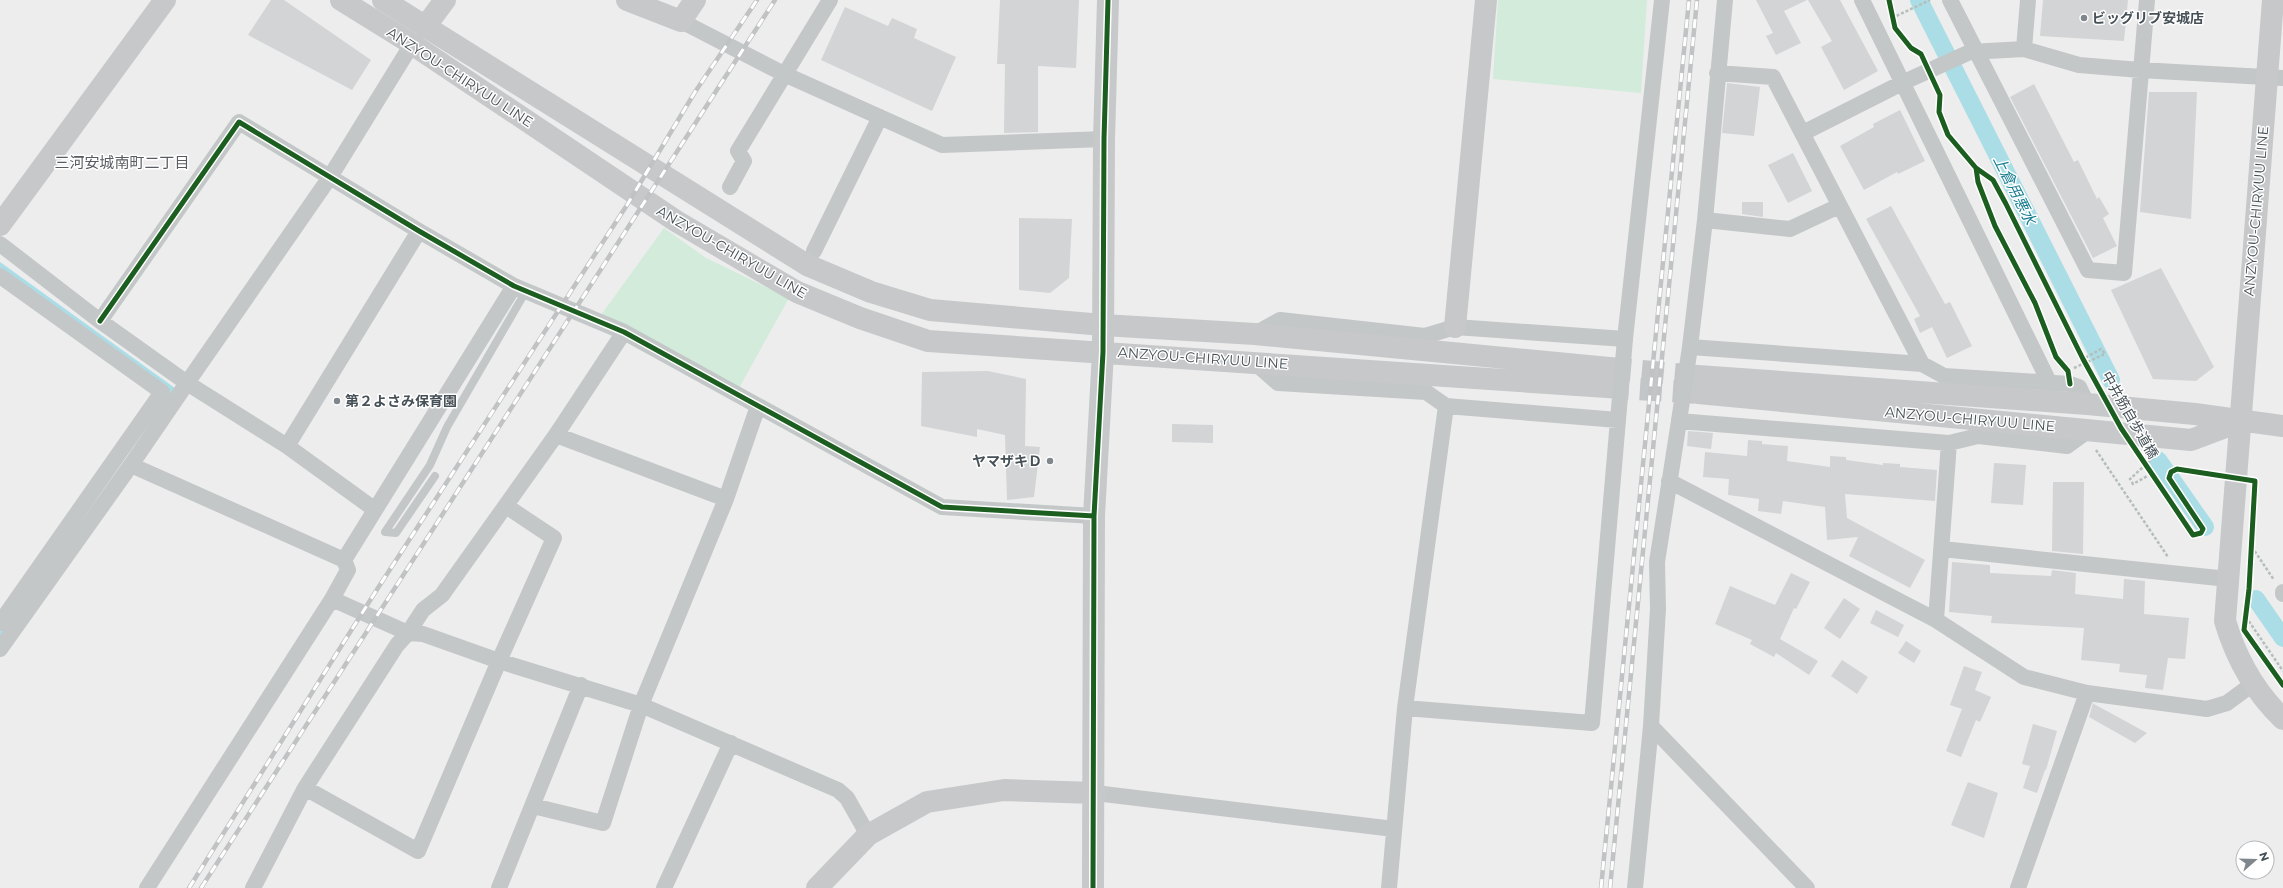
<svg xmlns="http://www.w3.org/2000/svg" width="2283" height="888" font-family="Montserrat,'Noto Sans JP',sans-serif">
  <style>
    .green { fill: #d2ebda }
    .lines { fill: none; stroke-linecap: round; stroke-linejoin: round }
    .stream { stroke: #aadde6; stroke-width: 5 }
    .canal { stroke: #aadde6; stroke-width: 18 }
    .building { fill: #d3d4d6 }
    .secondary-tunnel { stroke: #c3c6c8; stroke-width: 22; stroke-dasharray: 22 11; stroke-linecap: butt }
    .path { stroke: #b4bebb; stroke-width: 2.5; stroke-dasharray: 3 2; stroke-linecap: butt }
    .lane { stroke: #c4c7c8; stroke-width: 8 }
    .street { stroke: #c4c7c8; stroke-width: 16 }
    .secondary { stroke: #c6c8ca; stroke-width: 22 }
    .rail-casing { stroke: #c0c2c3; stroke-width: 4.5 }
    .rail { stroke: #fff; stroke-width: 3; stroke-dasharray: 9; stroke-linecap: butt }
    .path-bridge { stroke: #b4bebb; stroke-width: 2.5; stroke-dasharray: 3 2; stroke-linecap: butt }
    .street-bridge { stroke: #c4c7c8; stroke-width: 16 }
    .cycleway-casing { stroke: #fff; stroke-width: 8 }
    .cycleway { stroke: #1b5e20; stroke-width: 5 }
    .poi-dot { fill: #80878c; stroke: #fff; stroke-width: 1.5 }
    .labels { text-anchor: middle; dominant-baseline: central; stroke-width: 3; stroke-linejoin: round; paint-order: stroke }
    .poi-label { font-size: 14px; font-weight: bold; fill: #465057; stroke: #fff; text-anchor: start }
    .street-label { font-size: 14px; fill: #465057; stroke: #fff }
    .neighbourhood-label { font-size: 15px; fill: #595c60; stroke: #fff }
    .water-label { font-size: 15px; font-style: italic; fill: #177e91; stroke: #fff }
  </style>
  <rect width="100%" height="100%" fill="#ededed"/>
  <path class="green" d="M1498,0H1647L1641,93L1493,79Z
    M664,228L706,258L789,298L739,388L601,315Z"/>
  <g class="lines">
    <path class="stream" d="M0,265L172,389L167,397
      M0,634L6,626"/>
    <path class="canal" d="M1919,0L2111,380
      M2158,460L2205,527
      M2256,599L2283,638"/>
  </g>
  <path class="building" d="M271,0H284L371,60L352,90L248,35Z
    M1000,0H1079L1076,68L1038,66V132L1004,133L1005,64H997Z
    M1756,0H1807L1784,11L1801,43L1776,55L1766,36L1773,33Z
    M1808,0H1840L1878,71L1844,90L1821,47L1832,41Z
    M2043,0H2128L2124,41L2040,36Z
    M845,7L888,26L892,18L917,29L914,38L956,57L932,111L821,60Z
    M1727,83L1760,87L1754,136L1722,133Z
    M2034,84L2074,162L2078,160L2097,199L2099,197L2109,214L2103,218L2117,246L2093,258L2010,97Z
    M2149,92H2197L2191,219L2140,212Z
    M1900,110L1925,161L1898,174L1897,172L1864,190L1840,146L1874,127L1873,124Z
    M1793,153L1812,191L1788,203L1768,165Z
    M1742,202H1763V217L1742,214Z
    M1891,206L1945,304L1950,302L1972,346L1947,358L1932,327L1920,333L1914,319L1920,316L1866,219Z
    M1019,218L1072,219L1069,278L1050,293L1019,290Z
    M2161,268L2214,367L2196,381L2153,379L2111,290Z
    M988,371L1026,379L1025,446L1040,447L1034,497L1007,500L1005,435L977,429V437L921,426L922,372Z
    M1172,424L1213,425V443L1172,442Z
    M1688,431L1713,433L1711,449L1687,446Z
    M1748,440L1762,441V444L1788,446L1787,461L1830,467V456L1846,457V460L1883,465V463L1900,464V467L1937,470L1935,501L1845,494L1847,518L1925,560L1910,588L1849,556L1858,537L1827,540L1825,507L1783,501L1781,514L1758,511L1759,499L1728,495L1729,479L1703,477L1705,452L1747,456Z
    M1994,463L2026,465L2023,505L1991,503Z
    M2053,482H2084L2083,554L2052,551Z
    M1952,562L1990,565V573L2051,576L2052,570L2076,573L2075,594L2123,599L2124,579L2145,581L2144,614L2189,618L2185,659L2168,658L2163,690L2145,688L2147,675L2119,672L2120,664L2081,660L2084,628L1991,623L1992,616L1949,612Z
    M1791,573L1810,582L1796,609L1794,608L1780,639L1818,661L1809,675L1776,653L1774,657L1750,644L1752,640L1715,624L1730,586L1775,605Z
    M1844,598L1860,609L1840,639L1824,628Z
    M1876,610L1904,625L1898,637L1870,623Z
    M1906,641L1921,651L1914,663L1898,653Z
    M1842,660L1868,677L1857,694L1831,676Z
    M1964,666L1982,672L1975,690L1991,697L1980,722L1976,720L1961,757L1946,751L1962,709L1950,705Z
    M2093,703L2094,704L2147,733L2135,743L2089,717Z
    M2033,724L2057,731L2046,770H2045L2037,793L2023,788L2030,766L2022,764Z
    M1968,782L1998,793L1984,838L1951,825Z"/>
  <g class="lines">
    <path class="secondary-tunnel" d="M1609,368L1698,376
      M1607,387L1698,393"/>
    <path class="path" d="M1889,0L1895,28L1911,48L1922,57
      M1892,18L1930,0
      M1936,85L1940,95L1939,112L1948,135L1976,168L1978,182L1995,226L2035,303L2053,348
      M1977,168L1993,180L2006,204
      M2057,358L2064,367
      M2074,368L2105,354L2101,349L2083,359
      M2096,450L2168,557
      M2198,472L2214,476
      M2151,474L2133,484L2130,479L2155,456
      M2252,547L2274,580
      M2246,617L2283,671"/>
    <path class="lane" d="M435,476L396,533L385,532L430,465L447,427L526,291"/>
    <path class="street" d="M1725,0L1705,220L1690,347L1922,364L1944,376L2070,384L2079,387L2087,404
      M1862,0L2050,384
      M1950,0L2088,270L2124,273L2147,0
      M681,21L784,74L942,145L1104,139
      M2024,49L2028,0
      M1717,73L1773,77L1922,364
      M1803,133L1904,82L1970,52L2024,49L2079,65L2140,70L2283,78
      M730,187L744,161L738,151L830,0
      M1705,220L1790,229L1839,206
      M0,244L100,321L187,383L131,465L344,560
      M814,251L880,117
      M0,276L162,392L0,623
      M100,321L239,122L419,231L514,286L624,332L942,507L1094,516
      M1255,334L1280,320L1425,336L1455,327L1625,339L1662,0
      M1253,361L1278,383L1426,392L1446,406L1618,420L1592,723L1405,708
      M556,435L726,499
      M287,446L419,231
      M1669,481L1936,620L2024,677L2087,693L2207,709L2227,703L2254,683
      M374,509L287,446L187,383L330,177L412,44
      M1942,549L2228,579
      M2283,592V594
      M332,599L408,633L423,634L499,661L641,705L838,790L847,798L868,835
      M1936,620L1949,443
      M0,649L131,465
      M1651,726L1807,888
      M305,788L418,851L499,661L554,538L506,506
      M1095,793L1394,829
      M533,806L603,823L641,705L726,499L758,406
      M147,888L332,599L348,570L344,560L514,286
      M253,888L305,788L397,645L408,633L423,610L442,595L556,435L624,332
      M499,888L581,685
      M664,888L731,743
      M1389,888L1405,708L1446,406
      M1635,888L1651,726L1658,609L1657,562L1679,421L1949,443L1978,436L2067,446L2089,430
      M2018,888L2087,693"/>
    <path class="secondary" d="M341,0L412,44L676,221L797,292L860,318L928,341L1607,387
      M383,0L807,265L871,292L930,310L1103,325L1255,334L1609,368
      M627,0L681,21L695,0
      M2273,0L2225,621C2236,658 2255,692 2283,719
      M425,27L445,0
      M0,225L165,0
      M1455,327L1486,0
      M1698,376L2087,404L2195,414L2283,426
      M1698,393L2191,440L2239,422
      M817,888L868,835L927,802L1004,790L1095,793
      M1093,888L1094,516L1103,352L1104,139L1108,0"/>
    <defs>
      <path id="rail" d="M189,888L376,591L627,205L695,92L757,0
        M201,888L775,0
        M1601,888L1689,0
        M1610,888L1697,0"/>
    </defs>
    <use href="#rail" class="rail-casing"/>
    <use href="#rail" class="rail"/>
    <path class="path-bridge" d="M2006,204L2083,359L2121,428L2193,535L2197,536L2203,529L2201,524L2169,478L2171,472L2177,469L2198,472"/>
    <path class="street-bridge" d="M1618,420L1625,339
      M1679,421L1690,347"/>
    <defs>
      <path id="cycleway" d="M1889,0L1895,28L1911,48L1921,54L1940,95L1939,112L1948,135L1976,168L1978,182L1995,226L2035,303L2056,357L2068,371L2070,384
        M1976,168L1993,180L2006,204L2083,359L2121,428L2193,535L2201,533L2203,529L2169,478L2171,472L2177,469L2255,481L2249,589L2244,630L2283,685
        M100,321L239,122L419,231L514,286L624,332L942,507L1094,516
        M1093,888L1094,516L1103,352L1104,139L1108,0"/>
    </defs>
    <use href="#cycleway" class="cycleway-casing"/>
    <use href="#cycleway" class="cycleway"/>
  </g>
  <g class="poi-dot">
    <circle cx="2084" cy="18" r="4"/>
    <circle cx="337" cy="401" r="4"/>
    <circle cx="1050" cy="461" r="4"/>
  </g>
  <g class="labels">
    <g class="poi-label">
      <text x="2092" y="18">ビッグリブ安城店</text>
      <text x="345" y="401">第２よさみ保育園</text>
      <text x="1042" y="461" text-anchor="end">ヤマザキＤ</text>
    </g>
    <g class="street-label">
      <text transform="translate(460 77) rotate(33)">ANZYOU-CHIRYUU LINE</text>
      <text transform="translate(2256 211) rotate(-85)">ANZYOU-CHIRYUU LINE</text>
      <text transform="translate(732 252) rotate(30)">ANZYOU-CHIRYUU LINE</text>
      <text transform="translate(1203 358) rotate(4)">ANZYOU-CHIRYUU LINE</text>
      <text transform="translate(2130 415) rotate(60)">中井筋自歩道橋</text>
      <text transform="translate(1970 419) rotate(5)">ANZYOU-CHIRYUU LINE</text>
    </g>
    <g class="neighbourhood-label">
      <text x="122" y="162">三河安城南町二丁目</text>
    </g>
    <g class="water-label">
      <text transform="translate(2015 190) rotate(63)">上倉用悪水</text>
    </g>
  </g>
  <g transform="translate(2255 860) rotate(70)"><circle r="19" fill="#ffffff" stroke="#b5b9bc"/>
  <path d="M0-3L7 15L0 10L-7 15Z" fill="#80878c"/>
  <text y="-6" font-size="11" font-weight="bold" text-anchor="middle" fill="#465057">N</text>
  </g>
</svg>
